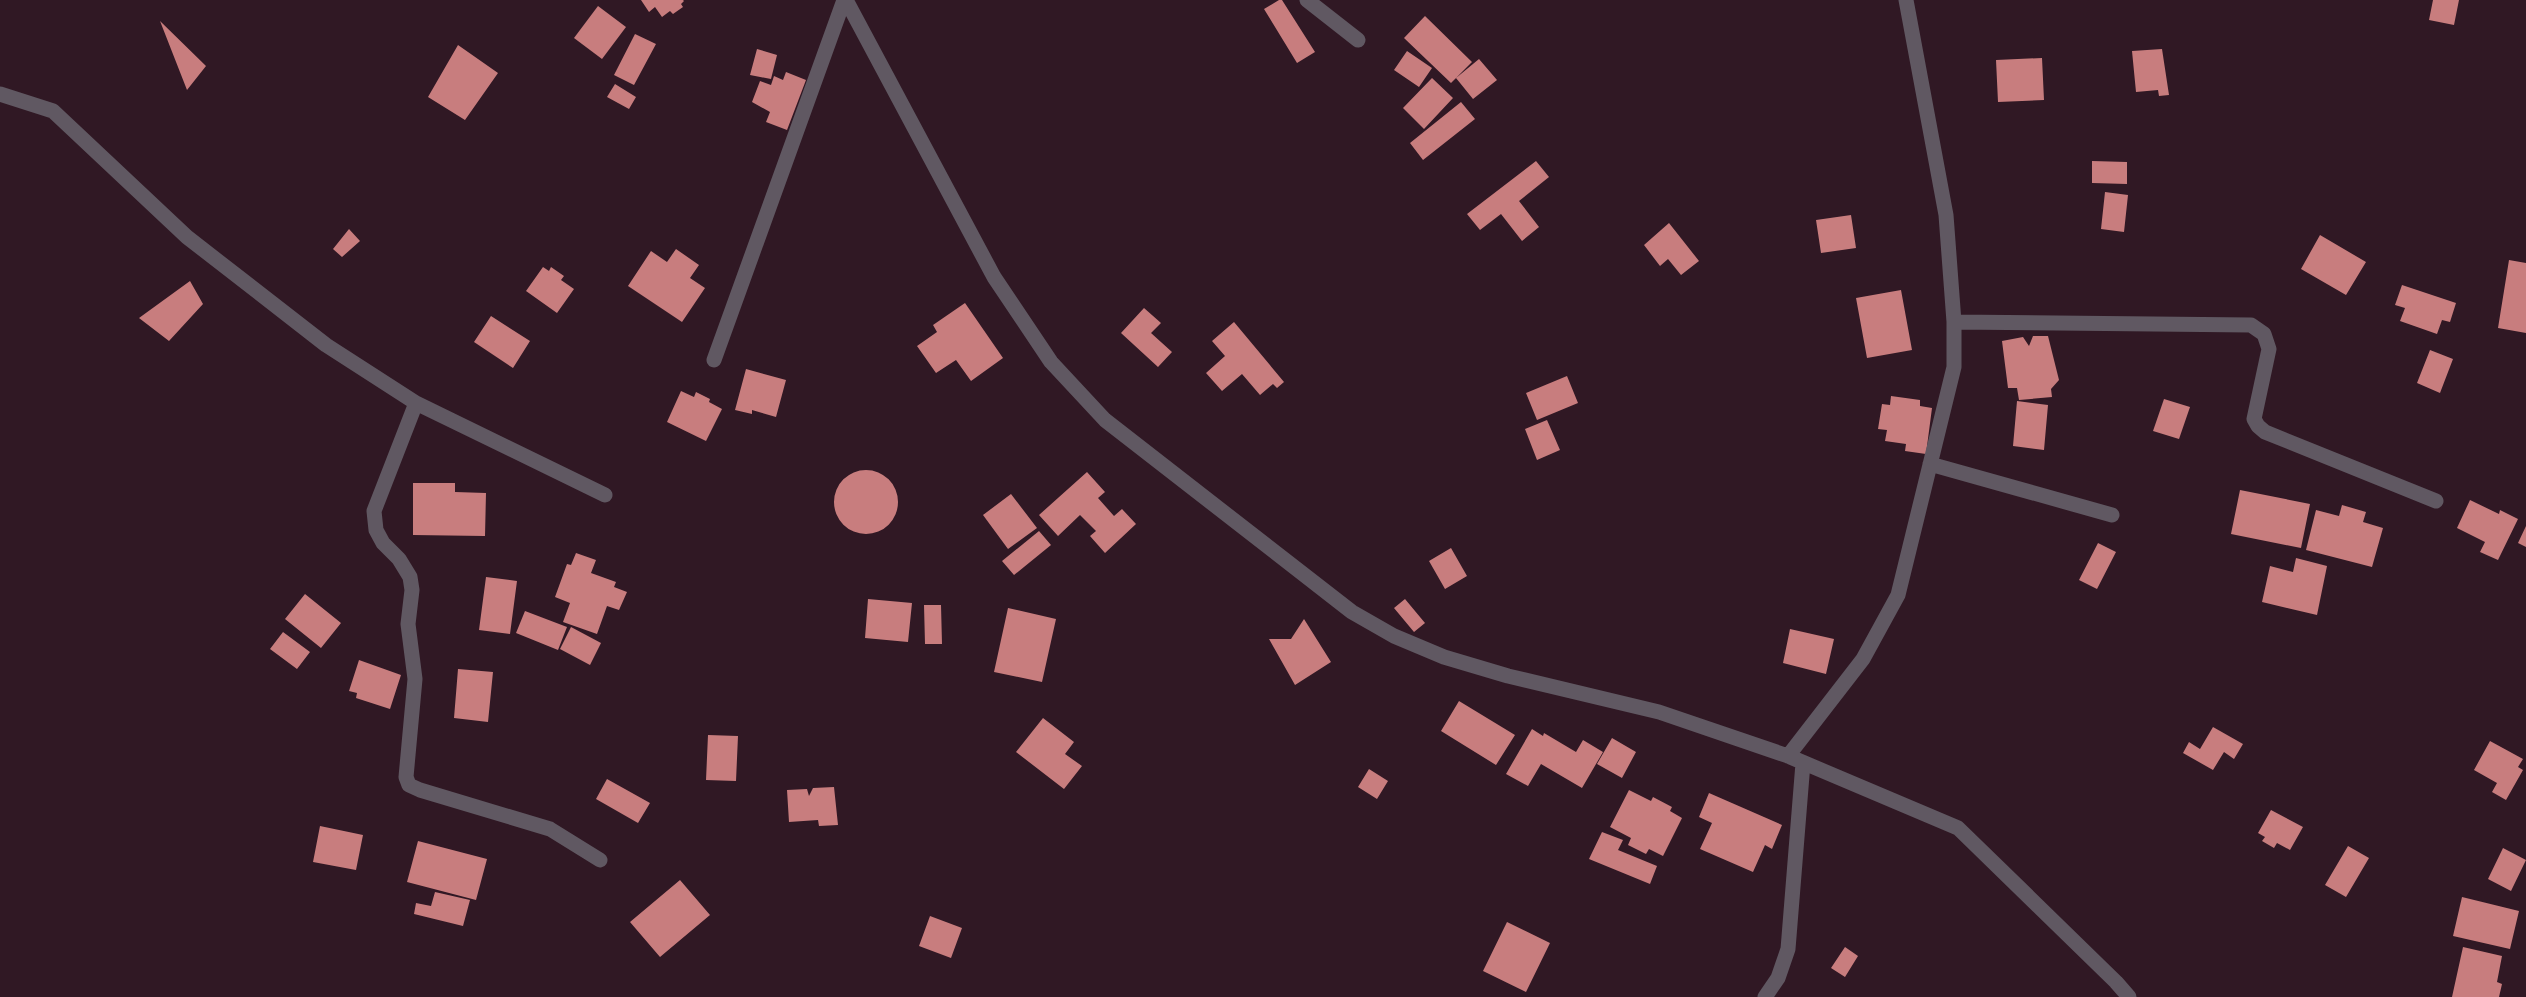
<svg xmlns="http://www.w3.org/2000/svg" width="2526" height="997" font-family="Poppins,sans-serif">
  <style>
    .building { fill: #c87d7e }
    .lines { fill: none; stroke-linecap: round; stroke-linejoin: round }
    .minor { stroke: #605862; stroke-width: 15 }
  </style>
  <rect width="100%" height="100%" fill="#301824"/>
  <path class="building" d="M641,0H683L684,1L681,4L683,7L673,14L670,11L662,17L655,7L649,12Z
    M1279,0H1282L1315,52L1297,63L1264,9Z
    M2433,0H2459L2454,25L2429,20Z
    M598,6L626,27L602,59L574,38Z
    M1425,16L1472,62L1451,83L1404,38Z
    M160,21L206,66L187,90Z
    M635,34L656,44L634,85L614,75Z
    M458,45L498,73L465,120L428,97Z
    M757,49L777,55L771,79L750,75Z
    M2162,49L2169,95L2159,96L2158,90L2136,92L2132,51Z
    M1407,51L1432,68L1419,87L1394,70Z
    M2042,58L2044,100L1998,102L1996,60Z
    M1479,59L1497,80L1473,99L1456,78Z
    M786,72L806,80L787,130L766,122L770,112L752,102L760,81L771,85L774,76L783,80Z
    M1432,78L1453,98L1424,129L1403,108Z
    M615,84L636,97L629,109L607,97Z
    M1461,102L1475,119L1423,160L1410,143Z
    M1536,161L1549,177L1519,201L1539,227L1522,241L1501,214L1480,230L1467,214Z
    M2092,161L2127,162V184L2092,183Z
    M2105,192L2128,195L2124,232L2101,229Z
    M1851,215L1856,248L1821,253L1816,220Z
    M1669,223L1699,261L1681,275L1668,259L1660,266L1644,245Z
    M349,229L360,241L342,257L333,249Z
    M2320,235L2366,262L2346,295L2301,269Z
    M676,249L699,265L690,278L705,288L682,322L628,286L651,251L667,262Z
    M2509,260L2526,263V333L2498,328Z
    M543,267L549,271L551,267L564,276L561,280L574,289L557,313L526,291Z
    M190,281L203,304L169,341L139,318Z
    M2402,285L2456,303L2450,322L2442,320L2437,334L2400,321L2405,308L2395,305Z
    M1901,290L1912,350L1867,358L1856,298Z
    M965,303L1003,358L971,381L956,360L936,373L917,346L937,332L933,325Z
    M1144,308L1161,323L1151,333L1172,352L1158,367L1121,333Z
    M491,316L530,341L513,368L474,342Z
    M1234,322L1284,382L1277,388L1273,384L1260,395L1242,374L1222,391L1206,373L1225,356L1212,341Z
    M2033,336H2048L2059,380L2051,389L2052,397L2019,400L2017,388H2008L2002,341L2023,337L2029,346Z
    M2430,350L2453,359L2440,393L2417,383Z
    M746,369L786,380L776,417L752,410V414L735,410Z
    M1567,376L1578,403L1537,420L1526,393Z
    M681,391L694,397L696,392L710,399L709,402L722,409L706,441L667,422Z
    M1891,396L1920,400V406L1932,408L1926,454L1905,451L1906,444L1885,441L1887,430L1878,429L1882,404L1890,405Z
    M2164,399L2190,407L2179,439L2153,431Z
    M2017,401L2048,405L2044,450L2013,446Z
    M1547,420L1560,450L1537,460L1525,429Z
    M834 502a32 32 0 1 1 64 0a32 32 0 1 1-64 0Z
    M1087,472L1105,492L1098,498L1114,516L1122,509L1136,524L1105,553L1090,536L1096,531L1080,515L1058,536L1039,515Z
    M413,483H455V492L486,493L485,536L413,535Z
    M2240,490L2310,504L2301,548L2231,534Z
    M1011,494L1037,528L1008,549L983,515Z
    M2470,500L2499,514L2500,510L2518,519L2498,560L2480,552L2485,542L2457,528Z
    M2342,505L2366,512L2363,522L2383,528L2372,567L2306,550L2316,510L2339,516Z
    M2526,526V547L2518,543Z
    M1039,531L1051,545L1014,575L1002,561Z
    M2098,543L2116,552L2097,589L2079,580Z
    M1451,548L1467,576L1445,589L1429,561Z
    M576,553L596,560L591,573L616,582L614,587L627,592L619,610L607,606L597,634L563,622L570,603L555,597L567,564L571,565Z
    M2296,558L2327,566L2317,615L2262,602L2270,566L2293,572Z
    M486,577L517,581L510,634L479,630Z
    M305,594L341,623L321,648L285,619Z
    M868,599L912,603L908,642L865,638Z
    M1405,599L1425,623L1414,632L1394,608Z
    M924,605H941L942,644H925Z
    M1008,608L1056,619L1042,682L994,672Z
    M525,611L567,627L558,650L516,633Z
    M1304,619L1331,662L1295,685L1269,639H1291Z
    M571,627L601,643L590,665L560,649Z
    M1790,629L1834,639L1826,674L1783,663Z
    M283,632L310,652L297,669L270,649Z
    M359,660L401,675L390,709L356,698L357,693L349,691Z
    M458,669L493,672L488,722L454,718Z
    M1459,701L1515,735L1496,765L1441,731Z
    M1043,718L1074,742L1065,754L1082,766L1064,789L1016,752Z
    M2213,727L2243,744L2234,759L2224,752L2213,770L2183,753L2189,742L2200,749Z
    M1532,729L1543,736L1544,733L1576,752L1583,740L1603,752L1582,788L1541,764L1528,786L1506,774Z
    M708,735L738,736L736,781L706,780Z
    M1612,738L1636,752L1622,778L1597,764Z
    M2490,741L2523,759L2518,767L2523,770L2506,800L2492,792L2497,783L2474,770Z
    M1369,769L1388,781L1377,799L1358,787Z
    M607,779L650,803L638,823L596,799Z
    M834,787L838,825L819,826L818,820L789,822L787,790L807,789L809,796L813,788Z
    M1629,790L1651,801L1653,797L1672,807L1670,811L1682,818L1663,856L1649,849L1646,854L1628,845L1631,838L1610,827Z
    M1709,793L1782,825L1772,849L1765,845L1753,872L1700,849L1712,823L1699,817Z
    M2271,810L2303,827L2290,850L2277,843L2274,848L2262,841L2265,837L2258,833Z
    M320,826L363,835L356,870L313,862Z
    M1602,832L1623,840L1618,850L1657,866L1650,884L1589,859Z
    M418,841L487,859L476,900L407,882Z
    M2348,846L2369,858L2346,897L2325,885Z
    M2503,848L2526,860L2511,891L2488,879Z
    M680,880L710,915L660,957L630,922Z
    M435,892L470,900L463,926L414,914L416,903L431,906Z
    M2462,897L2519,911L2510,949L2453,936Z
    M930,916L962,928L951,958L919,946Z
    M1507,922L1550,943L1526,992L1483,971Z
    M1845,947L1858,956L1845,977L1831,968Z
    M2463,947L2502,956L2497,982L2502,984L2499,997H2452Z"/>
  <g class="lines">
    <path class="minor" d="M846,0L994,277L1051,362L1105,420L1352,612L1394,636L1444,657L1508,676L1659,712L1788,756L1958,828L2116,982L2129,997
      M1307,0L1358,40
      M0,94L53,111L187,237L326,345L416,403L605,495
      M1954,322L2251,325L2264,334L2269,349L2254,419L2258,426L2265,432L2436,501
      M714,360L844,0
      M416,403L374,511L376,530L383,543L399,559L410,577L412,590L408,624L415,679L406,777L409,785L420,790L550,829L600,860
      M1930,464L2112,515
      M1788,756L1863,659L1898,595L1954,367V322L1946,215L1906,0
      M1765,997L1778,978L1788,949L1803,763"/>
  </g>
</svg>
